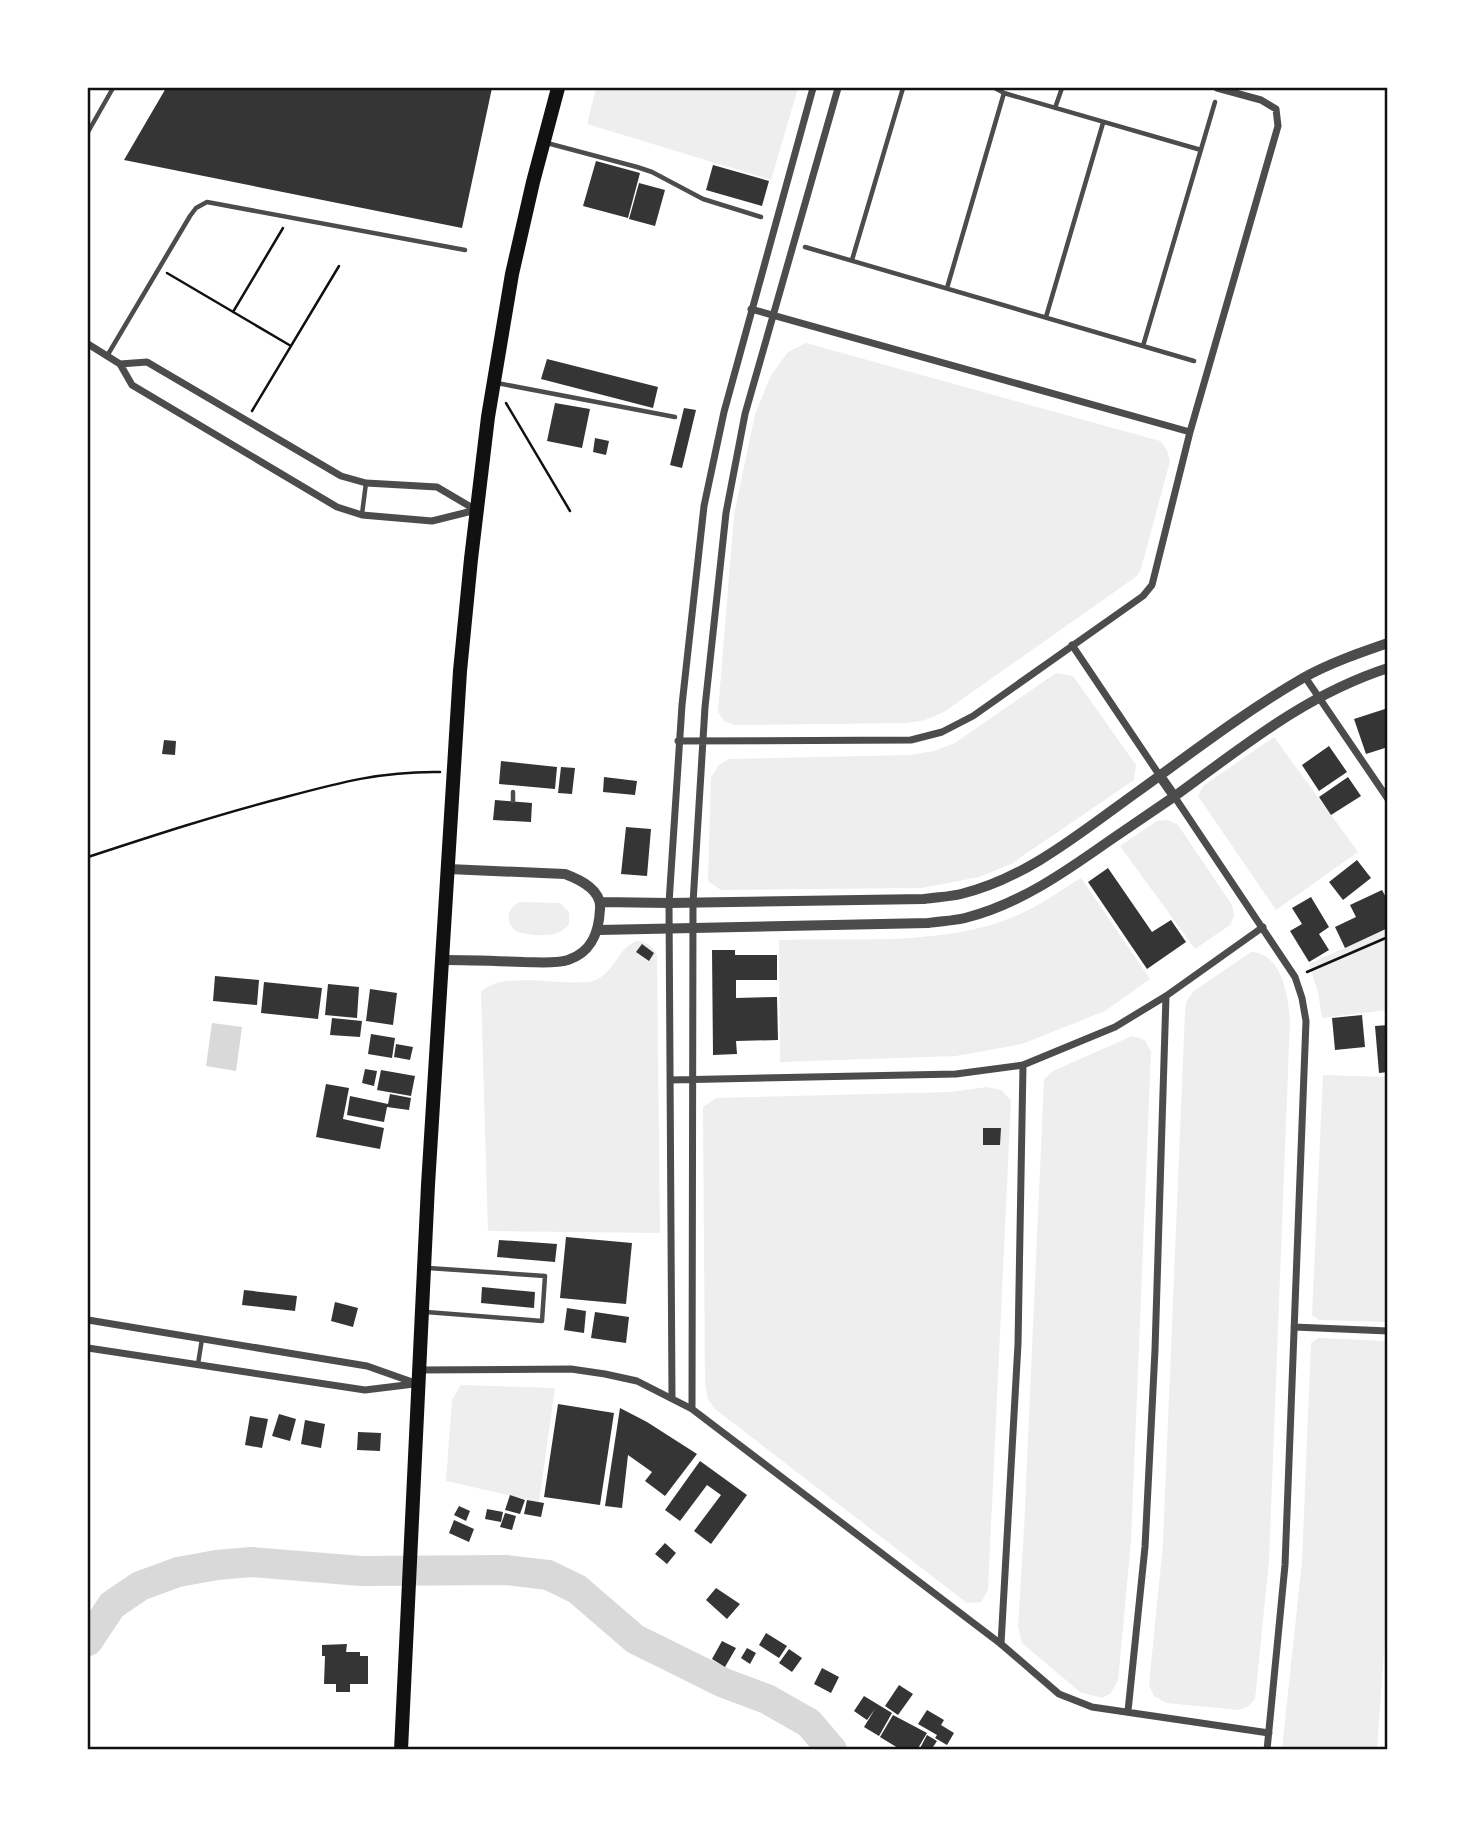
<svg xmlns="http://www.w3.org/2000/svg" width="1475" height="1837" font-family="Georgia,serif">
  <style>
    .green { fill: #eee }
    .water { fill: #d9d9d9 }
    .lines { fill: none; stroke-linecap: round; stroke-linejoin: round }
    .river { stroke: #d9d9d9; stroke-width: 30 }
    .building { fill: #353535 }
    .path { stroke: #111; stroke-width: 2.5 }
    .service { stroke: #4c4c4c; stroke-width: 4.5 }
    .minor { stroke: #4c4c4c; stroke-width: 7 }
    .tertiary { stroke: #4c4c4c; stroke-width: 10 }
    .primary { stroke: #111; stroke-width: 14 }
    .neatline { fill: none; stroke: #111; stroke-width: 2.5 }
  </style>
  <rect width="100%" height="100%" fill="#fff"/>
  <path class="green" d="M596,88H798L771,180L587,124Z
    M806,343L1160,441L1167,450L1170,461L1141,569L1137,576L944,712L925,720L907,723L734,725L724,721L718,712L734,515L755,414L771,375L788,352Z
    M1056,673L1073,676L1136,765L1134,780L1011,864L979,877L922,888L721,890L708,881L711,777L719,765L729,759L910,755L934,751L955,743Z
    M1274,737L1358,852L1276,910L1198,796L1203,786Z
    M1168,820L1178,825L1232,905L1234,916L1230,925L1195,949L1120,846L1157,821Z
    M1081,878L1150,979L1105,1011L1022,1044L956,1056L780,1062L779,940C855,938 950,946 1020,914C1041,905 1061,890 1081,878Z
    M519,902L560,903L569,912V924C559,939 533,936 517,932C505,923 506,910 519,902Z
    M1387,929V1010L1322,1018L1318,992L1309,964Z
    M636,941C647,942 652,945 657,955L660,1233L488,1231L481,992C501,971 559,985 588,982C613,979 615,950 636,941Z
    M1251,952C1282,953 1288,996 1290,1020L1269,1561L1255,1699L1249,1706L1239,1710L1166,1703L1154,1696L1149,1685L1163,1543L1185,1011L1187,1000L1194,991Z
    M1132,1036L1145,1040L1151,1052L1131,1541L1118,1681L1111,1693L1102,1698L1080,1692L1022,1643L1018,1627L1024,1529L1044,1079L1053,1071Z
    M1323,1075L1387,1077V1322L1319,1320L1312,1315Z
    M987,1087L1001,1090L1011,1100L988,1590L981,1602L967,1603L715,1409L708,1399L705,1384L703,1107L716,1098L951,1092Z
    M1318,1338L1387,1341L1388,1595L1377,1749H1282L1302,1561L1311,1343Z
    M461,1385L555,1388L539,1502L446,1481L452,1400Z"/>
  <path class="water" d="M212,1023L242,1027L236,1071L206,1066Z"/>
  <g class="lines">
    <path class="river" d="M88,1641L112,1605L140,1586L178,1572L217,1565L251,1562L361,1571L506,1570L548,1575L577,1589L635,1639L724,1683L767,1699L809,1723L832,1750"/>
  </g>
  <path class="building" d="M166,88H492L462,228L124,160Z
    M596,161L640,173L628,218L583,206Z
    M713,165L769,181L762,206L706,190Z
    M639,183L665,190L655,226L629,219Z
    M547,359L658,387L653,408L541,379Z
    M555,403L590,409L582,448L547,441Z
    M684,408L696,410L682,468L670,465Z
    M595,438L609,441L606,455L593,452Z
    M1388,708V747L1366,754L1354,719Z
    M164,740L176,741L175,755L162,754Z
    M1329,746L1347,772L1319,791L1302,765Z
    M501,761L557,767L555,789L499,784Z
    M561,767L575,768L572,794L558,793Z
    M604,777L637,781L635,795L603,792Z
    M1348,777L1361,796L1331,815L1319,797Z
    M495,800L532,803L531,822L493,820Z
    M626,827L651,829L647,876L621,874Z
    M1357,860L1371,878L1343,900L1329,882Z
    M1108,868L1152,932L1171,920L1186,942L1147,969L1088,882Z
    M1382,890L1388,901V928L1345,948L1335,927L1356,917L1350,905Z
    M1311,897L1329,927L1319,934L1329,950L1309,962L1290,931L1302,924L1292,908Z
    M642,944L654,953L649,961L636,952Z
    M712,950H735V955H777V980H736V998L777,997L778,1040L736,1041L737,1054L713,1055Z
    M215,976L259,980L257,1005L213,1001Z
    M264,982L322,988L318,1019L261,1013Z
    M328,984L359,987L357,1018L325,1015Z
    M370,989L397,993L393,1025L366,1021Z
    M1362,1015L1365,1047L1335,1050L1332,1018Z
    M332,1018L362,1021L360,1037L330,1035Z
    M1388,1025V1072L1379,1073L1375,1026Z
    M371,1034L395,1038L392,1058L368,1054Z
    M396,1044L413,1047L410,1060L394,1057Z
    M365,1069L377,1071L374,1086L362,1083Z
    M381,1070L415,1076L411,1096L377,1090Z
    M326,1084L349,1088L343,1119L384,1128L380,1149L316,1137Z
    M390,1094L411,1098L409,1110L387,1107L384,1122L347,1115L350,1096L388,1104Z
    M983,1128H1001L1000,1145H983Z
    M566,1237L632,1243L626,1304L560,1298Z
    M499,1240L557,1244L555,1262L497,1257Z
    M482,1287L535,1292L534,1308L481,1303Z
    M244,1290L297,1296L295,1311L242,1305Z
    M335,1302L358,1308L353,1327L331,1321Z
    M567,1308L586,1311L584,1333L564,1330Z
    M595,1312L629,1317L626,1343L591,1338Z
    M558,1404L614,1413L600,1505L544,1497Z
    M620,1408L647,1422L697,1454L665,1496L645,1481L652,1472L628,1455L622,1508L605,1506Z
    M279,1414L296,1419L290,1441L272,1436Z
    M250,1416L268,1419L262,1448L245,1445Z
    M305,1420L325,1424L321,1448L301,1444Z
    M358,1432L381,1433L380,1451L357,1450Z
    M700,1461L747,1495L711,1544L694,1531L721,1495L707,1485L680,1521L665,1510Z
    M510,1495L525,1500L520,1514L505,1510Z
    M527,1500L544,1503L541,1517L524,1514Z
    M459,1506L470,1511L466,1521L454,1515Z
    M487,1509L503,1512L501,1522L485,1519Z
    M505,1513L516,1516L512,1530L500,1527Z
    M454,1520L474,1529L469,1542L449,1533Z
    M665,1543L676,1553L667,1564L655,1554Z
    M716,1588L740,1604L727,1619L706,1600Z
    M766,1633L787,1646L779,1658L759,1645Z
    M722,1641L736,1648L725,1667L712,1659Z
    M347,1644L346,1652H360V1656H368V1684H350V1692H336V1684H324L325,1656H322V1645Z
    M747,1648L756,1653L750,1664L741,1658Z
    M789,1649L802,1658L792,1672L779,1663Z
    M822,1668L839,1677L831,1693L814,1684Z
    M899,1685L913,1694L898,1715L885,1706Z
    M864,1696L892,1713L879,1736L864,1727L875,1709L867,1720L854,1711Z
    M927,1710L944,1720L941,1725L954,1733L947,1745L935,1738L937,1735L918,1724Z
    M893,1715L927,1733L917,1750H897L898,1748L880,1737Z
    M927,1735L937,1741L931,1750H919Z"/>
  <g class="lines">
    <path class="path" d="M167,273L291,346
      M233,312L283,228
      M506,403L570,511
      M252,411L339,266
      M88,857C152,836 216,815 282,798C338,783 381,771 440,772
      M1307,972L1388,937"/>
    <path class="service" d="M995,88L1004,93L1201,150
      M1055,108L1062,88
      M88,132L113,88
      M547,143L637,167L652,172L703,199L761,217
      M805,247L1194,361
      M852,260L903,88
      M947,288L1004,93
      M1046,317L1103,123
      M1143,346L1215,102
      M107,356L190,216L196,208L207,202L465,250
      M497,383L675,417
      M362,514L366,483
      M513,801V792
      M426,1312L542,1321L545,1276L428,1268
      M198,1364L202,1339"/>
    <path class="minor" d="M751,309L1190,432
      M88,344L120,364L132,385L337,507L362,515L432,521L476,510
      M120,364L147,362L341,476L366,483L437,487L476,510
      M1072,645L1160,776
      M1305,677L1388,799
      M678,741L911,740L942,732L973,716L1143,596L1152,585L1190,432L1278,126L1276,109L1261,100L1217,88
      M1174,796L1295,977L1302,998L1306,1021L1285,1565L1267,1750
      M670,1080L956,1074L1023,1065L1115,1027L1166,996L1263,927
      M88,1320L367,1366L418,1384
      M1294,1327L1388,1331
      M88,1348L365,1390L414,1384
      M419,1370L571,1369L605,1374L637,1381L692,1409L1001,1644L1059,1694L1092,1707L1269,1733
      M672,1397L669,903L682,705L704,506L724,412L813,88
      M692,1409L693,903L705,707L726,513L745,414L838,88
      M1001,1644L1018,1344L1023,1065
      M1128,1711L1145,1547L1155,1350L1166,996"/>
    <path class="tertiary" d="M1160,776L1174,796
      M601,902L669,903L924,899C936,897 949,897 961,894C1028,878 1085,829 1140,790C1194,751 1246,711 1303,678C1330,663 1359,653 1388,643
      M599,930L928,923C940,921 953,921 965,918C1018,905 1065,872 1109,841C1131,826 1153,811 1175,796C1244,746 1305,695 1388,668
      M443,960C470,960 497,961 524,962C538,962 554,964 568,960C592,952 599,932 600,909C602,890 581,880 565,874L448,869"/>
    <path class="primary" d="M401,1750L428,1185L460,671L471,559L488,417L512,274L533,182L558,88"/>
  </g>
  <rect width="1475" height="1837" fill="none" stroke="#ffffff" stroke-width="178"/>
  <rect x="89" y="89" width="1297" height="1659" class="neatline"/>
</svg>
